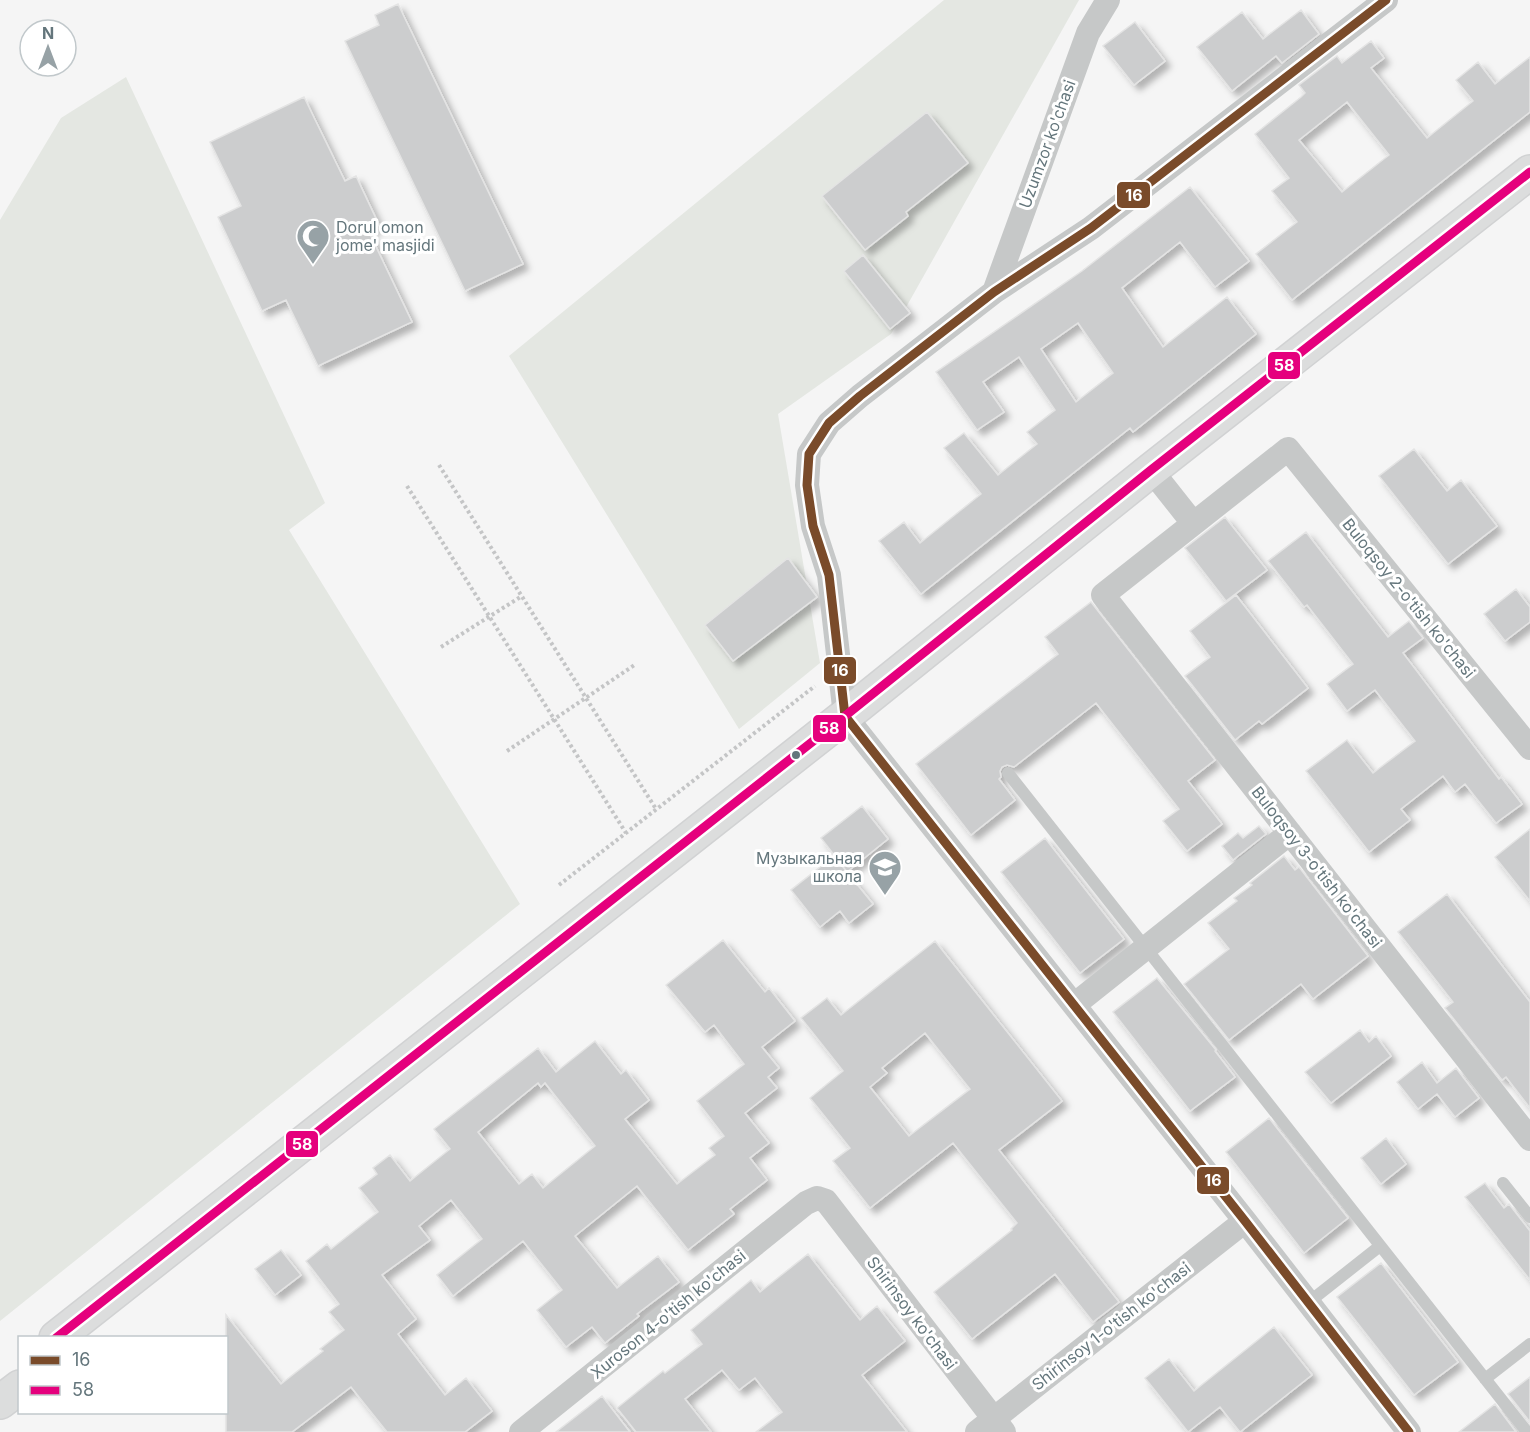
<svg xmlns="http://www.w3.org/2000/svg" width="1530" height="1432" font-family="Inter,sans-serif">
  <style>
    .green { fill: #e4e7e2 }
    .building { fill: #cccdce; stroke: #e4e4e4; stroke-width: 1.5; fill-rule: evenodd; filter: url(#shadow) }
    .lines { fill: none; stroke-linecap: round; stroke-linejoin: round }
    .secondary-casing { stroke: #d1d2d3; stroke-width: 36 }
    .path { stroke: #c4c5c6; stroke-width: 4; stroke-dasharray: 3 3; stroke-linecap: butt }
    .service { stroke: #c6c8c8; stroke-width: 12 }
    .minor { stroke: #c6c8c8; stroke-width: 24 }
    .secondary { stroke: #dcdddd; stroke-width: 33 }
    .bus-1-casing { stroke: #fff; stroke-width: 14 }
    .bus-2-casing { stroke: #fff; stroke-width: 14 }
    .bus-1 { stroke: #7a4b2a; stroke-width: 9 }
    .bus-2 { stroke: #e5007d; stroke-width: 9 }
    .bus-dot { fill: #64767c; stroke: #fff; stroke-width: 2 }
    .labels { text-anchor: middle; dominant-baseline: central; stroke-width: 6; stroke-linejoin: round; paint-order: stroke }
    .street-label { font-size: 16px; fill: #64767c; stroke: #fff }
    .poi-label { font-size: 16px; fill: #64767c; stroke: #fff; text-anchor: start }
    .line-badge { stroke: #fff; stroke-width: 2 }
    .badge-label { font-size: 16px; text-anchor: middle; font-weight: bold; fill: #fff }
  </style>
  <defs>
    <filter id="shadow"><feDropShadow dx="5.5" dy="5.5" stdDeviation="3" flood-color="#0004"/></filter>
  </defs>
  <rect width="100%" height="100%" fill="#f5f5f5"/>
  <path class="green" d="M944,0H1079L891,334L778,414L820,663L739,729L509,356Z
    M126,77L325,503L289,530L520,904L0,1321V220L61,118Z"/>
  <path class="building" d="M398,4L523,264L465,291L345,41L379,25L375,15Z
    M1301,10L1319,34L1282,63L1276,56L1232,91L1197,47L1242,12L1263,39Z
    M1135,22L1165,61L1134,85L1103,46Z
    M1371,41L1384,58L1371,68L1427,138L1473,101L1456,80L1478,62L1495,84L1530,57V112L1292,300L1256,254L1297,222L1272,191L1289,178L1255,134L1301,97L1305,93L1299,85L1337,56L1342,63ZM1347,102L1389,155L1342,192L1299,140Z
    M304,97L345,181L356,176L379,225L368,230L412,322L318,366L286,300L262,311L218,217L241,206L210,142Z
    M927,112L968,163L906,212L908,216L865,250L822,196Z
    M1190,187L1249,261L1215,287L1180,242L1122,288L1163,347L1227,297L1256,334L1133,432L1130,428L921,594L879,541L904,522L920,543L981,494L944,448L964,433L998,475L1037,444L1027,432L1055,410L1019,357L983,382L1004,412L977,430L936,372L1082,271ZM1078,323L1113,373L1076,402L1041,349Z
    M863,255L910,313L890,329L844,271Z
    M1414,449L1447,491L1461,480L1497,526L1448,564L1379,476Z
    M1225,517L1267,570L1226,601L1185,548Z
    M1306,532L1388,637L1409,621L1423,638L1403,653L1499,779L1501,777L1522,804L1496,823L1465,784L1455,792L1443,776L1401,809L1410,820L1369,852L1306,771L1347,740L1373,773L1415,741L1375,690L1347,711L1327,684L1353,664L1307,605L1304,607L1268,561Z
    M788,558L817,597L733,661L705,625Z
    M1516,589L1530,607V622L1505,641L1484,614Z
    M1236,595L1308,688L1262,724L1259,721L1235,740L1185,676L1210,657L1190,631Z
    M1091,602L1215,760L1188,781L1222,824L1187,851L1163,821L1179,809L1096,703L1014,767L1007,765L1002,767L1000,771L1001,777L999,779L1015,800L971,835L916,764L1058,654L1045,637Z
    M862,806L888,839L847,872L821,838Z
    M1259,826L1266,834L1233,860L1222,846L1238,833L1243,838Z
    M1530,829V901L1495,857Z
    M1045,838L1124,939L1080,973L1001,872Z
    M834,856L873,904L849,923L840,911L820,927L791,890Z
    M1284,856L1295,870L1299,867L1368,956L1313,999L1301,984L1229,1040L1184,984L1229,949L1208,923L1237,901L1234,898L1252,885L1250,883Z
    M1447,894L1530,1002V1108L1506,1077L1502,1080L1445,1008L1453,1002L1398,932Z
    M723,940L765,992L769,988L795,1021L762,1047L779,1068L768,1077L777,1088L745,1113L769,1143L750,1158L767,1180L730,1209L734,1214L688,1250L637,1186L575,1236L617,1288L658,1256L679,1282L637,1314L639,1316L605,1343L592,1327L566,1347L537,1310L562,1290L523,1241L453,1296L437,1275L482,1239L451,1200L419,1226L430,1240L382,1275L416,1319L398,1334L445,1395L466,1378L492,1411L465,1432H387L351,1387L292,1432H226V1315L281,1384L323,1351L320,1349L344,1330L329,1312L339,1304L306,1261L327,1244L331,1249L378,1212L359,1188L377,1174L373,1168L390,1155L410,1181L450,1149L434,1129L538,1048L556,1072L595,1041L621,1074L626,1070L649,1100L625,1119L677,1184L715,1155L709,1148L724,1136L697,1101L744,1064L714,1025L705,1032L666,985ZM538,1083L541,1087L545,1083L595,1146L543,1188L532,1174L519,1184L478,1132Z
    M935,941L1062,1101L999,1150L1119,1302L1093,1322L1055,1274L972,1339L934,1292L1012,1230L1011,1229L1017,1223L953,1143L870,1208L833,1161L850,1148L810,1098L843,1071L801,1018L827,998L841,1015ZM925,1033L970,1089L909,1136L870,1087L887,1073L882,1068Z
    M1157,978L1216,1050L1215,1051L1235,1077L1190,1111L1113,1012Z
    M1360,1030L1369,1042L1376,1036L1391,1056L1331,1103L1305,1072Z
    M1422,1062L1437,1083L1456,1068L1479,1098L1455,1117L1437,1094L1418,1109L1397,1082Z
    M1269,1118L1348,1218L1304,1253L1226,1152Z
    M1386,1138L1406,1164L1381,1184L1361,1158Z
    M1485,1183L1504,1208L1509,1204L1530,1231V1280L1465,1197Z
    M281,1250L301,1275L275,1295L255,1269Z
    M808,1254L860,1320L877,1306L905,1341L862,1375L907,1432H756L782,1412L755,1378L739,1390L722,1370L685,1399L711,1432H636L617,1408L663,1371L665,1373L702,1344L691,1330L751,1280L760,1292Z
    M1381,1263L1458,1362L1414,1395L1337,1297Z
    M1274,1327L1312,1375L1240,1432L1220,1407L1188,1432L1145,1378L1169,1359L1194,1391Z
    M1530,1377V1422L1508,1394Z
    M602,1396L630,1432H556Z
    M1495,1404L1516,1432H1459Z"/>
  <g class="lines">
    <defs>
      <path id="secondary" d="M56,1338L845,716L1151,470L1530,172
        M0,1402L20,1387"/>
    </defs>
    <use href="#secondary" class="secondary-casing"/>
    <path class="path" d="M439,465L656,809
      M407,486L626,833
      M441,647L522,596
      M507,751L636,664
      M559,885L815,686"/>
    <path class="service" d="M1008,773L1527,1432
      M1503,1183L1530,1217
      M1309,1302L1380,1246
      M1485,1379L1530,1344"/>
    <path class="minor" d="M1386,0L1091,228L994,292L860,396L829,423L809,454L807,485L813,526L829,575L845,716L1245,1221L1409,1432
      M994,292L1088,33L1108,0
      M1151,470L1193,523
      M1530,748L1288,449L1103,595L1530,1139
      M1074,1005L1290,833
      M521,1432L806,1203L817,1198L826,1201L1004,1432
      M977,1432L1245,1221"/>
    <use href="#secondary" class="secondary"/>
    <defs>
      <path id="bus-1" d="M1386,0L1091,228L994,292L860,396L829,423L809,454L807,485L813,526L829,575L845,716L1245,1221L1409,1432"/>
      <path id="bus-2" d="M56,1338L845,716L1151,470L1530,172"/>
    </defs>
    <use href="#bus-1" class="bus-1-casing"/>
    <use href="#bus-2" class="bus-2-casing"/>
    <use href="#bus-1" class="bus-1"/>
    <use href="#bus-2" class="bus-2"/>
  </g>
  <defs>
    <symbol id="mosque-pin" viewBox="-11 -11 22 30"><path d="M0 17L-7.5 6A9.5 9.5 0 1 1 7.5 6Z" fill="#97a2a6" stroke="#fff"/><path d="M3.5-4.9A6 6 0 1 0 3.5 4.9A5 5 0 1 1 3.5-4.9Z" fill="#fff"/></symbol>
    <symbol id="school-pin" viewBox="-11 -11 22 30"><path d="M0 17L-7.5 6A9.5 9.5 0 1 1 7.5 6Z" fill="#97a2a6" stroke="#fff"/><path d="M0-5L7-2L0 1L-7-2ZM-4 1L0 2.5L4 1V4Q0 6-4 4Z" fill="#fff"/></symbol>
  </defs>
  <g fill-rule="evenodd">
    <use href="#mosque-pin" x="294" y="217" width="38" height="52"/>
    <use href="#school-pin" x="866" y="848" width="38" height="52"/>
  </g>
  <circle class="bus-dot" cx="796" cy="755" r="5"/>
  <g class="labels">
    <g class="street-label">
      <text transform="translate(1047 144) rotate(-70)">Uzumzor ko'chasi</text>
      <text transform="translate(1409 598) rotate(51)">Buloqsoy 2-o'tish ko'chasi</text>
      <text transform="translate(1317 867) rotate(52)">Buloqsoy 3-o'tish ko'chasi</text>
      <text transform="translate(912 1313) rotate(53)">Shirinsoy ko'chasi</text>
      <text transform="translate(668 1314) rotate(-39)">Xuroson 4-o'tish ko'chasi</text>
      <text transform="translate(1111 1326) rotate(-38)">Shirinsoy 1-o'tish ko'chasi</text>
    </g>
    <g class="poi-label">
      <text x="336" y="227">Dorul omon<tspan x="336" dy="18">jome' masjidi</tspan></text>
      <text x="862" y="858" text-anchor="end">Музыкальная<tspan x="862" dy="18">школа</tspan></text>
    </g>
  </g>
  <g class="line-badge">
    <rect x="1116" y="181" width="35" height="28" rx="6" fill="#7a4b2a"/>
    <rect x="1267" y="351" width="34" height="29" rx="6" fill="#e5007d"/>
    <rect x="823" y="656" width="34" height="29" rx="6" fill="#7a4b2a"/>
    <rect x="812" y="714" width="35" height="29" rx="6" fill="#e5007d"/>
    <rect x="285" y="1130" width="34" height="28" rx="6" fill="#e5007d"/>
    <rect x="1196" y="1166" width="34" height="29" rx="6" fill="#7a4b2a"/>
  </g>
  <g class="badge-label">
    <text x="1134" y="201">16</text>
    <text x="1284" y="371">58</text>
    <text x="840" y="676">16</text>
    <text x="829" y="734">58</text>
    <text x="302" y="1150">58</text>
    <text x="1213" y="1186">16</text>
  </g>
  <rect x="18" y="1336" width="210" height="78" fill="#ffffff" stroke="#c1c8cb" stroke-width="1.5"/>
  <rect x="30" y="1356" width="30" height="9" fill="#7a4b2a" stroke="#c1c8cb" stroke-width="1.5"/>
  <text x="72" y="1366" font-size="18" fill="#64767c">16</text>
  <rect x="30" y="1386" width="30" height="9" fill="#e5007d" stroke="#c1c8cb" stroke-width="1.5"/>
  <text x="72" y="1396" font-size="18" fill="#64767c">58</text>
  <g transform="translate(48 48)"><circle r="28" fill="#ffffff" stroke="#c1c8cb" stroke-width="1.5"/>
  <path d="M0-4.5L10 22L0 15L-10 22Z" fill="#97a2a6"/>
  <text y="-9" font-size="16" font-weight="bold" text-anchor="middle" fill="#64767c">N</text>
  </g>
</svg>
